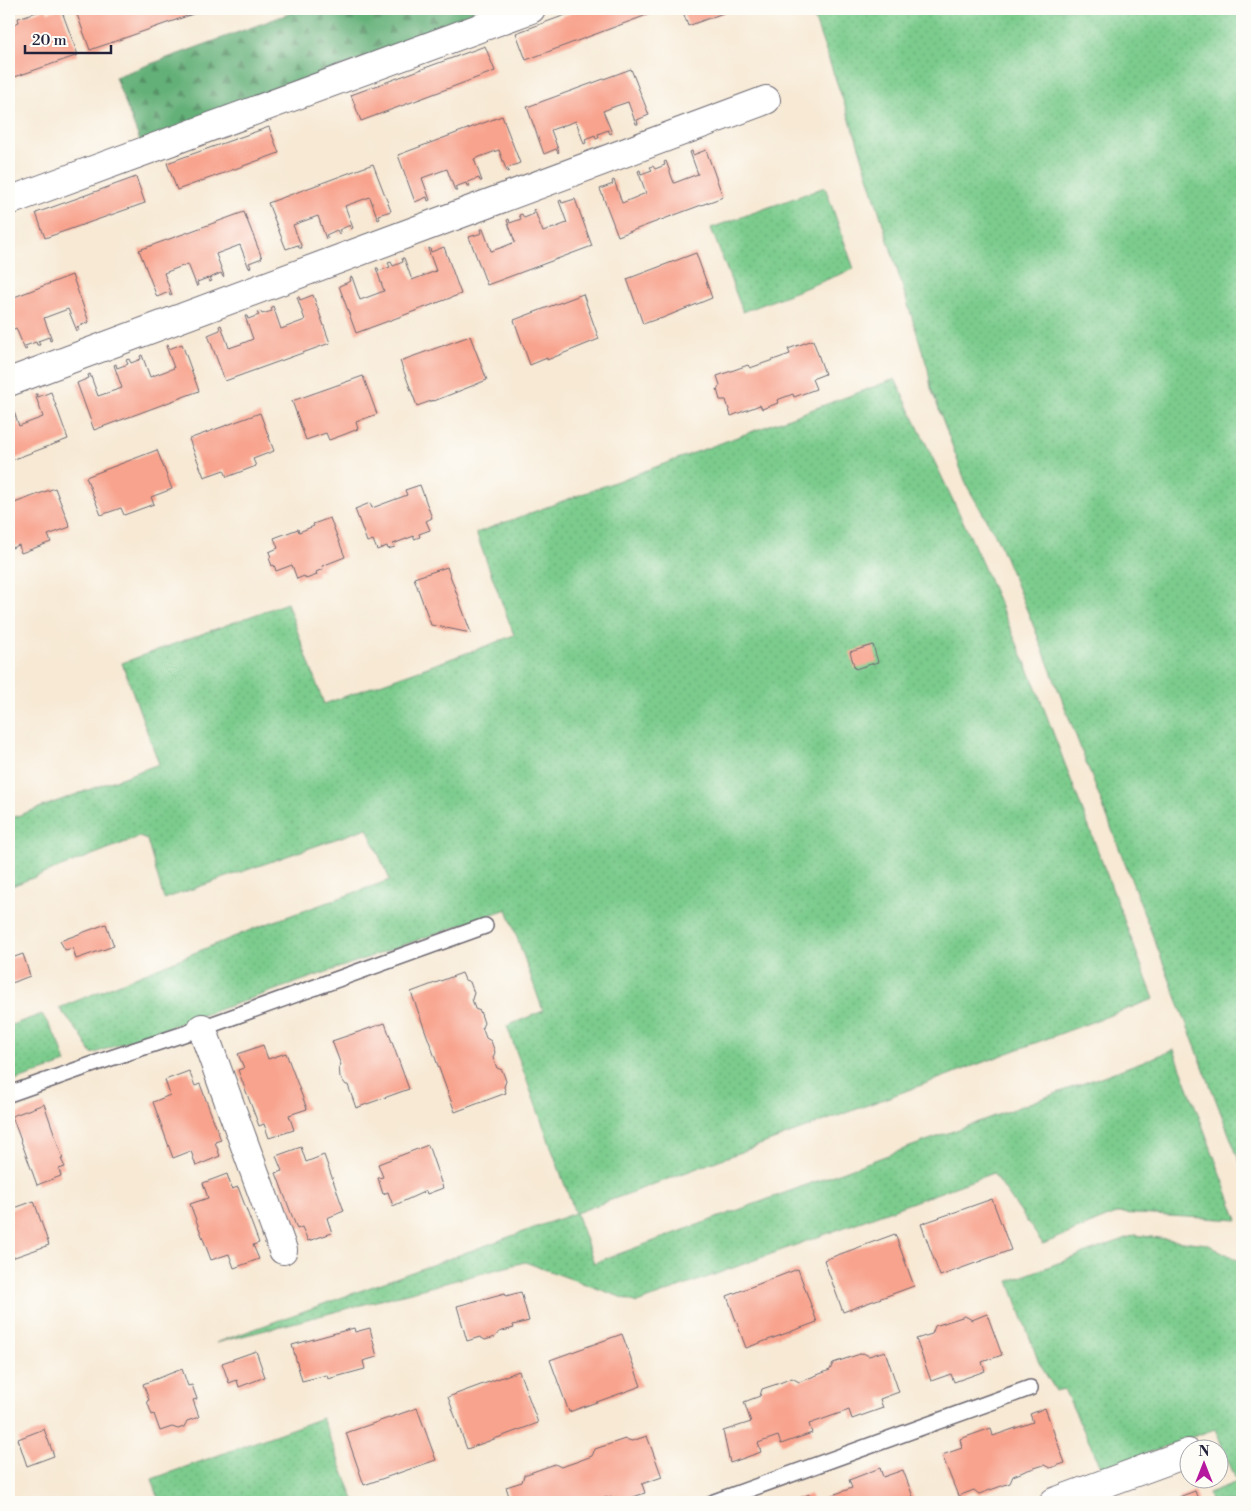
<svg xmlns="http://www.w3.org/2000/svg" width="1251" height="1511" font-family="'Libre Bodoni',serif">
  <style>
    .grass { fill: url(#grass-dots); stroke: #4e7764 }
    .forest { fill: url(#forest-firs); stroke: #43695a }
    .building { fill: #f8a38d }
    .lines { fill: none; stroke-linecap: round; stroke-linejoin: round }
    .lane-casing { stroke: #6d6871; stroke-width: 18 }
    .street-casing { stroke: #6d6871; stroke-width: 30 }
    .lane { stroke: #fff; stroke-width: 15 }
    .street { stroke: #fff; stroke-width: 28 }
  </style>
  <defs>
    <pattern id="grass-dots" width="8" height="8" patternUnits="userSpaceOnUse" patternTransform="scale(1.25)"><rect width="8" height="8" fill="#7bcc8d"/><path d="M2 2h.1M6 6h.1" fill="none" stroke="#6aaf7b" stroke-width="1.8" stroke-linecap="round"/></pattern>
    <pattern id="forest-firs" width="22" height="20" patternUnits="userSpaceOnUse" patternTransform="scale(1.25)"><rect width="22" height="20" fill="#64b078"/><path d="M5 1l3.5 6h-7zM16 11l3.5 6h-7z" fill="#528f64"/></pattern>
  </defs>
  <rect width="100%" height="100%" fill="#fdfcf7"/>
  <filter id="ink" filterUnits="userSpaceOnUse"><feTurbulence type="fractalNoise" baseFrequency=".02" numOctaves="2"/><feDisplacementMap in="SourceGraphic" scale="10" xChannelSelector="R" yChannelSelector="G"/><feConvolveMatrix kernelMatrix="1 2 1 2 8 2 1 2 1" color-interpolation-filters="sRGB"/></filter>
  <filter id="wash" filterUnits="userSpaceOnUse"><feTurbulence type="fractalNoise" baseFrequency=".0096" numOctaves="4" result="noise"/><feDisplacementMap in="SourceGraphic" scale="20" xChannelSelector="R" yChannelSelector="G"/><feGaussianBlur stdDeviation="1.12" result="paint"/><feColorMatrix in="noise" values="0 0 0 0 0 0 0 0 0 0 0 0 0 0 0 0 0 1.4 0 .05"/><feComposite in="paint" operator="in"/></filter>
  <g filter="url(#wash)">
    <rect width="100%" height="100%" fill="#f7e9d4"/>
    <path class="grass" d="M811,9H1242V1168L1036,632L997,538L967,486L931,388L928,369L856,137Z
      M825,187L854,269L743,312L711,228Z
      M895,379L970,536L1035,685L1154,999L576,1213L594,1263L1174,1050L1238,1220L1118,1213L1043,1244L993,1173L637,1303L525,1262L216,1343L575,1213L507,1026L543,1011L507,909L92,1054L80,1034L59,1008L258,927L390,880L367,828L164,899L147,840L139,837L9,887V819L159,764L122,663L287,603L324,704L489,645L514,635L476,533Z
      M42,1014L59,1042L66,1063L9,1083V1026Z
      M1135,1235L1207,1244L1242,1262V1502H1212L1208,1493L1237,1482L1215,1429L1102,1469L1064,1389L1056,1391L1039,1363L1009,1281Z
      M322,1418L355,1502H160L152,1479Z"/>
    <path class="forest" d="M302,9H497L140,141L115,77Z"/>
    <g id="blocks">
      <path class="building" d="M46,9L48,12L61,9L78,55L9,79V26L19,22L18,18Z
        M75,9H195L196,13L90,50Z
        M582,9H663L526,60L516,33Z
        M682,9H734L688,26Z
        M485,46L495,71L361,121L351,95Z
        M631,69L649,115L637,120L638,124H636L628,102L616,106L603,111L612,133L610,134L608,130L598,134L599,138H598L596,139L595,135L585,139L586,143L584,144L576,121L551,130L559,152L558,153L556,149L544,154L527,107Z
        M502,116L520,163L507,168L509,171L507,172L499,150L474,159L482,181H480L479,178L468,182L470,186H467L466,183L455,187L457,191H455L447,169L422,178L430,200L428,201L427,197L415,202L398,155Z
        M269,127L279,153L177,190L167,163Z
        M706,150L723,197L618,236L600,189L613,184L612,181L614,180L622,203L646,193L638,171L640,170L641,174L652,170L650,167L653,166L655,169L665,165L664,162L666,161L674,183L698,174L690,152L692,151L693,155Z
        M373,164L391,211L378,215L380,219L378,220L370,197L345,206L353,228L351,229L350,225L339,230L341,233L339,234L337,230L326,235L328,238L326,239L318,216L293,225L302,248H299L298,245L286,249L268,203Z
        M136,177L145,203L45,238L36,213Z
        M575,199L592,246L487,285L469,237L482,233L481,229H483L491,251L503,247L515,242L507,220L509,219L510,223L521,219L519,215L522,214L524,218L534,214L533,210L534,209L543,232L567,223L559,201L561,200L562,203Z
        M244,212L262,258L249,263L251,267L249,268L240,245L216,254L224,276L223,277L221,273L210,278L212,281L209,282L208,278L197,282L198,286L197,287L188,264L164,273L172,295L170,296L169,292L157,297L139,250Z
        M444,247L461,294L356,333L339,286L351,281L350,278L352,277L360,300L384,291L376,268H378L379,271L390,267L388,263L391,262L393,266L403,262L402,258H404L412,280L436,271L428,249L430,248L431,252Z
        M696,253L712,298L660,319V318L643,324L627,279Z
        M72,275L89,322L77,327L79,330L77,331L68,309L44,318L52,340L50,341L49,337L38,341L40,345H37L36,342L25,346L27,349L25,350L16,328L9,331V299Z
        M583,294L599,339L547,360V358L530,365L514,320Z
        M313,295L330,343L225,381L208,335L220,330L219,326L221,325L229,348L241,344L253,339L245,316H247L248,319L259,315L257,312L260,311L262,314L272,311L271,307L273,306L281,329L305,320L297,297H299L300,300Z
        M470,336L487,380L434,401V400L417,406L400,361Z
        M813,340L825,374L812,379L816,389L794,397L793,394L777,400L778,403L762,409L760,405L731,416L726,400H720L717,389L720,385L717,376L748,365L750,368L790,354L788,349Z
        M182,344L199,391L94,430L77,383L89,378L88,375L90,374L98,396L122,388L114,365L116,364L117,368L128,364L126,360L129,359L131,363L141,359L140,356L142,355L150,377L174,368L166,346L168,345L169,349Z
        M363,376L377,414L356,422L358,429L343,435L329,440L326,433L306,440L292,401Z
        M51,392L68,439L9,461V408H10L9,404L11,403L19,426L43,417L35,394H37L38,397Z
        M260,413L274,451L253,459L256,466L227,477L224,470L204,477L189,439Z
        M157,450L172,489L151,497L154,504L124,515L121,508L101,515L86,477Z
        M420,485L432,518L426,521L430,530L419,534L420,537L414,539V536L393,544L395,547L388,549L387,546L377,550L373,540L367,542L355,509L370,503L372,508L399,498L407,495L405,490Z
        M55,488L70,527L48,535L51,542L21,553L19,545L9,549V505Z
        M330,518L345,557L322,566L323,569L316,572L317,575L306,579L304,576L297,579L292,565L276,571L274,565L272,566L269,558L271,557L269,552L278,548L274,538L298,529L299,532L314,526L313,524Z
        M447,567L471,633L431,625L414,578Z
        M873,645L878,662L855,669L850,652Z
        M106,924L114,946L76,959L73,948L65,950L60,941Z
        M23,954L30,976L9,984V959Z
        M462,973L465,980L470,982L474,993L472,999L475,1009L480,1011L484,1023L482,1027L486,1038L491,1041L495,1052L493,1058L497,1068L502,1070L506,1081L504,1087L506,1093L455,1112L411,992Z
        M385,1023L409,1089L356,1108L348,1085H346L340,1077L339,1066L341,1065L332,1041Z
        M263,1045L268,1059L286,1053L307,1109L289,1115L294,1130L269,1138L264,1124L259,1126L238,1070L244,1068L238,1054Z
        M189,1071L195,1086L200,1084L221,1140L215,1142L220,1156L196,1166L191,1151L173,1158L153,1102L170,1095L165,1080Z
        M44,1104L63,1159H61L65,1167L59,1169L61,1176L37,1185L12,1116Z
        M428,1145L443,1188L427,1194L426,1191L393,1206L388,1192L383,1194L378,1178L383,1177L378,1164Z
        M301,1147L306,1162L324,1155L344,1211L327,1218L332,1233L308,1241L302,1227L297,1229L276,1173L282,1171L276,1156Z
        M227,1174L232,1189L238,1187L259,1243L253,1245L259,1259L234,1268L229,1254L211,1260L190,1204L208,1198L203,1183Z
        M992,1199L1011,1250L940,1276L921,1224Z
        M34,1201L49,1245L9,1259V1210Z
        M895,1234L914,1286L843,1312L824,1260Z
        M798,1269L817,1322L746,1348L727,1296Z
        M521,1292L529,1321L513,1325L514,1328L499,1332L495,1337L485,1340L480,1337L467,1341L457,1306L505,1293L506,1296Z
        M987,1314L1002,1355L982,1362L985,1371L954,1382L951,1374L931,1381L916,1339L932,1334L935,1326L965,1316L972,1320Z
        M354,1328L355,1332L370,1328L377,1357L363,1361L365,1369L328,1379L327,1375L302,1381L292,1345Z
        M622,1334L641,1386L569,1412L550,1360Z
        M256,1351L265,1377L239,1387L237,1380L229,1383L222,1363Z
        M885,1351L899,1392L880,1399L883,1408L852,1419L849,1410L809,1424L812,1433L781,1444L778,1436L758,1443L761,1452L730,1463L723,1431L751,1422L744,1402L760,1396L762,1389L777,1384L792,1378L799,1382L830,1370L833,1363L863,1353L869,1356Z
        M182,1369L188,1386L192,1385L197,1399L193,1400L199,1417L187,1421L184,1427L178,1429L172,1427L160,1431L154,1414L152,1415L147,1401L149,1400L143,1384Z
        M519,1371L538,1423L467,1449L448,1397Z
        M417,1408L436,1460L364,1485L346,1433Z
        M1045,1408L1065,1463L1050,1468L1044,1465L1028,1470L1013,1476L1010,1483L979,1494L974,1490L958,1496L942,1455L962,1448L960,1439L991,1428L993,1436L1033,1422L1030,1414Z
        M44,1429L54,1456L27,1466L18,1439Z
        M647,1436L662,1477L642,1484L645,1493L619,1502H613L611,1496L592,1502H511L506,1487L522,1482L524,1475L555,1464L561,1467L576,1462L592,1456L595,1449L625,1439L632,1441Z
        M880,1468L883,1477L903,1470L915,1502H813L852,1488L849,1480Z
        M1195,1491L1199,1502H1181L1179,1497Z
        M810,1494L813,1502H788Z"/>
    </g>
  </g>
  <g filter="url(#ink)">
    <use href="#blocks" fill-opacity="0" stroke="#6d6871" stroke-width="1"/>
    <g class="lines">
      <defs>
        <path id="lane" d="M9,1094L111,1058L202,1028L485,926
          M714,1502L1030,1388"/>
        <path id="street" d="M9,201L531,9
          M9,382L766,100
          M202,1028L283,1250
          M1054,1502L1188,1453"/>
      </defs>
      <use href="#lane" class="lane-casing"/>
      <use href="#street" class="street-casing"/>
      <use href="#lane" class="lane"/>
      <use href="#street" class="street"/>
    </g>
  </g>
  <rect width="1251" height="1511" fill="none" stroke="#fdfcf7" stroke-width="30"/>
  <g transform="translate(1204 1464)"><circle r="24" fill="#fdfcf7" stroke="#a5a5ac"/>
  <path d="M0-4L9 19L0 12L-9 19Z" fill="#b5179e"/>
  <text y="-8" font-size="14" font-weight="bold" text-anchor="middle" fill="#22223b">N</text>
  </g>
  <path d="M25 45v8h86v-8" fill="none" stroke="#22223b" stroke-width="2.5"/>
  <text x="32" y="45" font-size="15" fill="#22223b" stroke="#fdfcf7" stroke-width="4" paint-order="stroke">20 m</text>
</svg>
